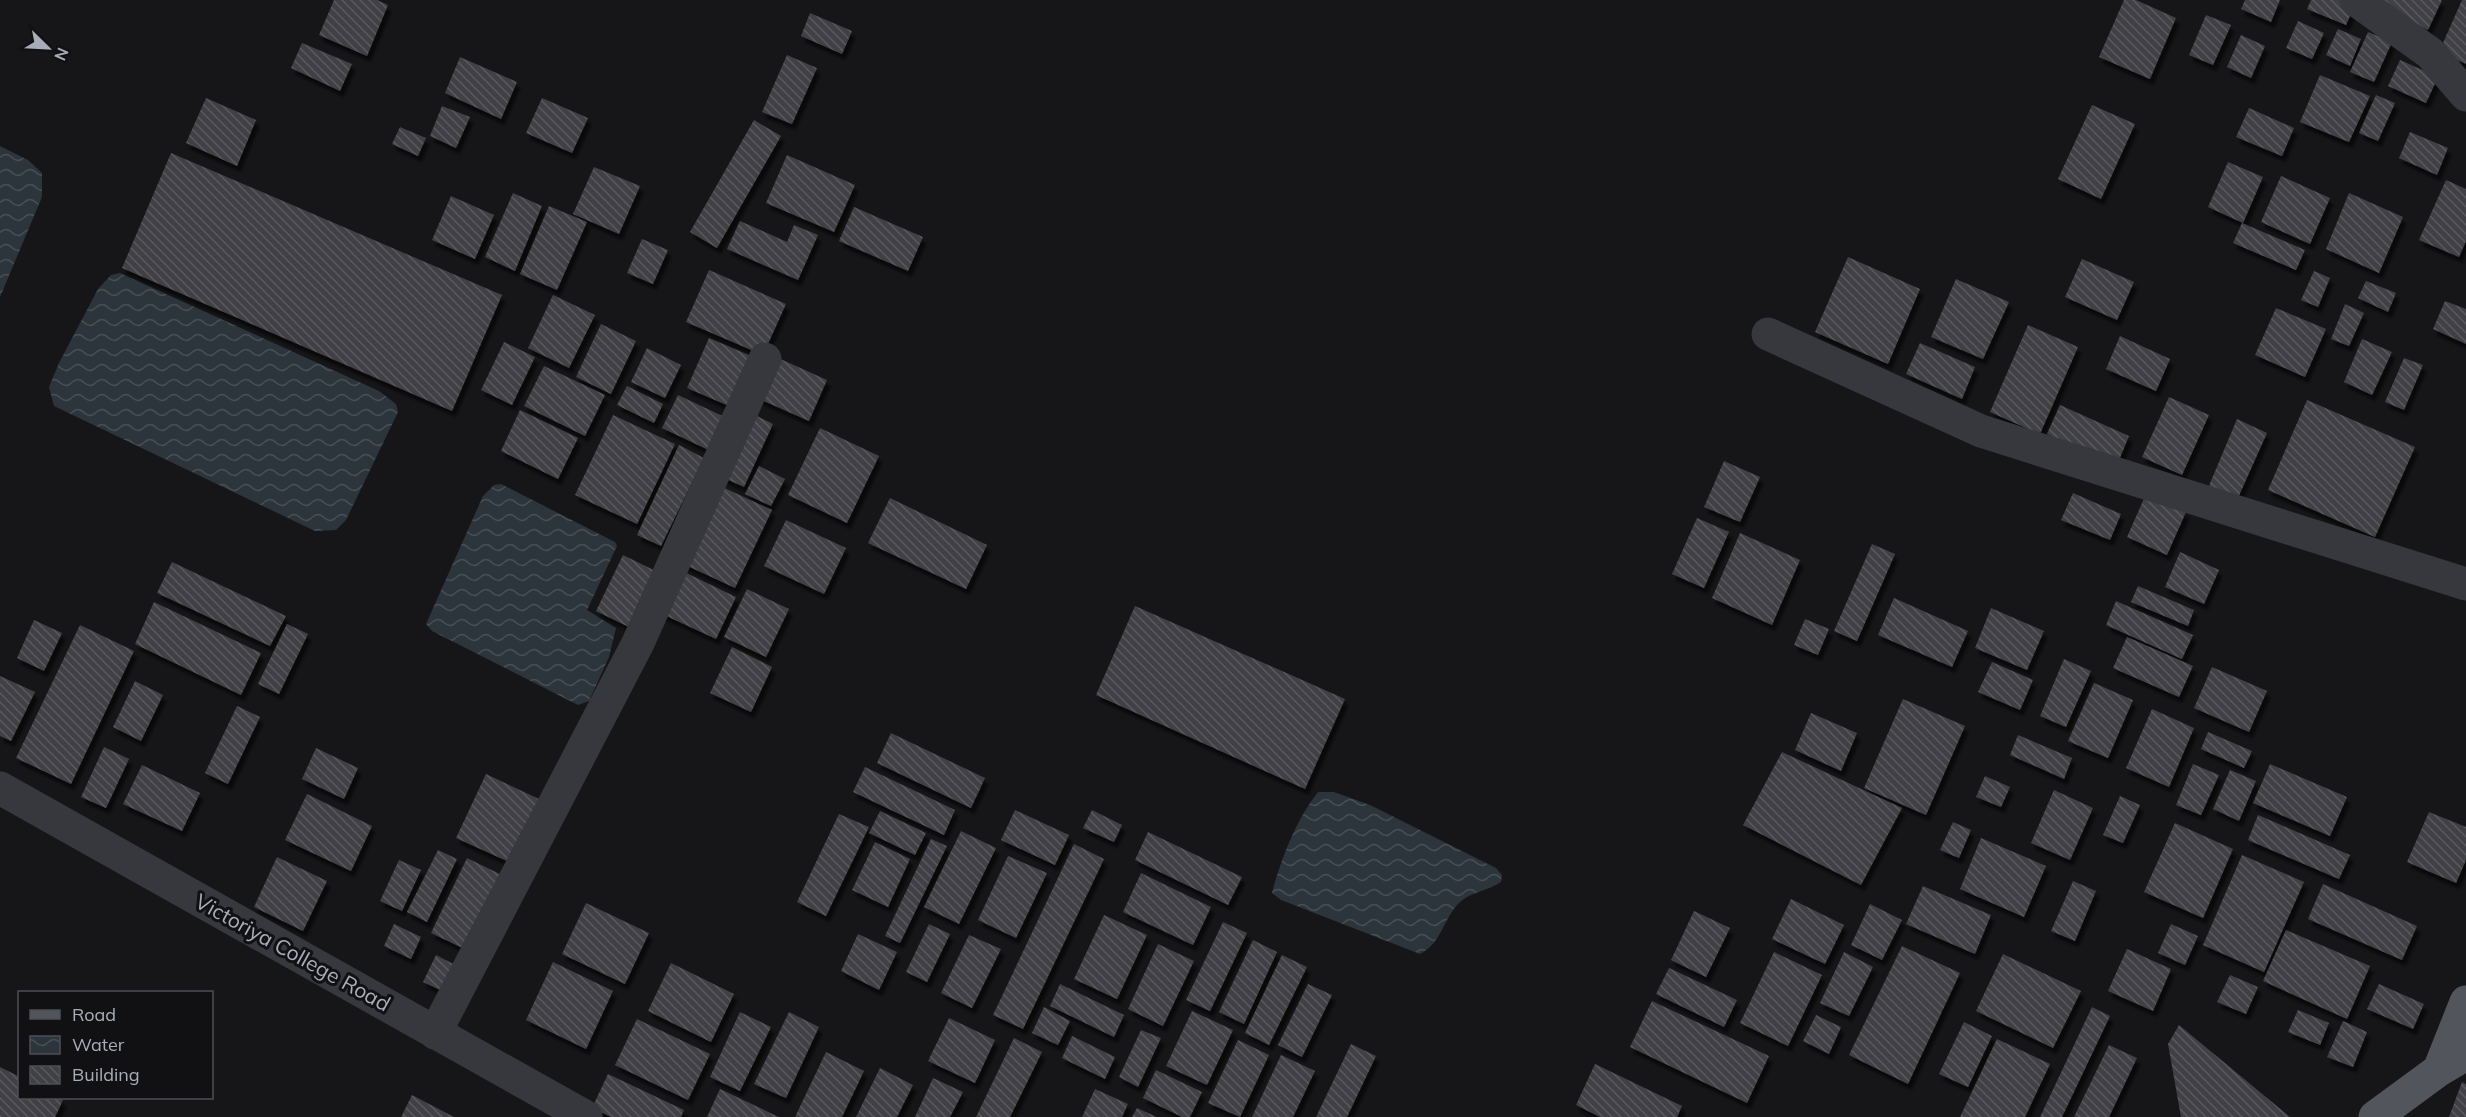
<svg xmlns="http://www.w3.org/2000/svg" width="2466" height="1117" font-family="Mulish,sans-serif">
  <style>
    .water { fill: url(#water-waves) }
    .building { fill: url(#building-back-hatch); filter: url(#shadow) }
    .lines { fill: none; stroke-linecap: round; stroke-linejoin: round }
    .minor { stroke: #37383d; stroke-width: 33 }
    .major { stroke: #53555c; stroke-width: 33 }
    .labels { text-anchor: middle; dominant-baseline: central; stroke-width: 6; stroke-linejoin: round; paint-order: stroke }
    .street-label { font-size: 21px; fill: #a8adb8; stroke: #111113 }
  </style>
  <defs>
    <pattern id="water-waves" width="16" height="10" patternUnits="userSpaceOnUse" patternTransform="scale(1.5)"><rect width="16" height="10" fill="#2c353c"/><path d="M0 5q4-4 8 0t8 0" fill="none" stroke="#485056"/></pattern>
    <pattern id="building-back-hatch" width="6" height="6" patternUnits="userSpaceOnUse" patternTransform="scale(1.5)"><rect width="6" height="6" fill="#404145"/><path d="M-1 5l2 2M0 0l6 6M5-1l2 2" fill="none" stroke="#595a5e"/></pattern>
    <filter id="shadow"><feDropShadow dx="3.5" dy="6" stdDeviation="1.5" flood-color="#0009"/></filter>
  </defs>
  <rect width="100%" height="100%" fill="#161618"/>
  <path class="water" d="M0,146L28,160L42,173V197L0,297Z
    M120,273L379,391L396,404L398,412L346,520L336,530L315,531L54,406L49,387L59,363L98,289L111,275Z
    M501,484L615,542L617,546L587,610L616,628L609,657L589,701L578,705L432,631L426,624L483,496L494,485Z
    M1318,792H1334L1370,805L1496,868L1502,875L1501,882C1488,891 1470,892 1459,903C1443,919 1442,943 1420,954L1281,900L1272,893C1281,859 1296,820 1318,792Z"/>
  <path class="building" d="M334,0H377L388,5L367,56L319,35Z
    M2124,0H2136L2176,18L2150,79L2099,57Z
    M2245,0H2280L2271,22L2241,9Z
    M2311,0H2339L2354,7L2346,25L2307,9Z
    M2382,0H2442L2428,30L2378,7Z
    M2462,0H2466V64L2439,52Z
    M810,13L852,31L842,54L801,36Z
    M2206,15L2231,25L2213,65L2189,55Z
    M2298,21L2324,33L2312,59L2286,48Z
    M2338,29L2361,39L2350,66L2326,55Z
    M2368,32L2392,42L2374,82L2350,72Z
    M2241,35L2265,46L2251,78L2227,67Z
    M302,43L352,64L340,91L291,68Z
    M787,55L817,68L792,124L762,112Z
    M460,57L517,82L501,119L445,93Z
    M2400,60L2438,77L2426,103L2388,86Z
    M2320,75L2370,96L2349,142L2300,122Z
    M2376,95L2395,103L2378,141L2359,133Z
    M206,98L256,120L237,166L186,143Z
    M542,98L588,118L572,153L526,133Z
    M2092,105L2135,124L2101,199L2058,179Z
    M442,106L470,117L456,148L430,136Z
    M2249,108L2294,128L2282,156L2236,137Z
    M754,120L781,136L717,248L690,232Z
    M400,127L426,138L418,156L392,144Z
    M2410,132L2448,148L2437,175L2399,158Z
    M171,153L502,295L452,411L122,268Z
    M787,155L855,185L834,232L766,203Z
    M2228,162L2263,177L2243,223L2208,207Z
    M594,167L640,186L619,234L573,214Z
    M2281,176L2330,198L2310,244L2261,222Z
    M2446,180L2466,189V241L2459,257L2419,240Z
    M513,193L542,206L515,271L485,257Z
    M2349,193L2403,217L2379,273L2326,249Z
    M451,196L494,215L475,259L432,240Z
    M549,206L587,222L557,290L520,274Z
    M854,207L923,237L908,271L839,241Z
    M740,221L787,242L794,225L818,235L798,280L727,249Z
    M2242,223L2305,250L2296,270L2233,243Z
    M642,239L668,250L653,284L627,273Z
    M1848,257L1920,289L1888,364L1815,332Z
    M2082,259L2134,282L2117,320L2065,297Z
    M709,270L786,304L763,355L686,322Z
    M2314,271L2330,278L2318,307L2301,300Z
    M1956,279L2009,302L1983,359L1931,337Z
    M2366,281L2396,293L2388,312L2358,298Z
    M553,295L595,315L569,368L528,348Z
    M2445,301L2466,309V344L2433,329Z
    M2345,304L2364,313L2349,346L2331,339Z
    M2276,308L2326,329L2305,377L2255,355Z
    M601,324L636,341L611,394L576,377Z
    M2028,325L2078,347L2040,434L1990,412Z
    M2120,336L2170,359L2156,391L2106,369Z
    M709,338L758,359L736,409L687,388Z
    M2362,339L2392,352L2372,395L2344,382Z
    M504,342L535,357L512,405L481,390Z
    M1920,343L1975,367L1962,399L1906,374Z
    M647,348L681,365L665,398L631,382Z
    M776,357L827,380L809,421L757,398Z
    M2404,358L2423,365L2404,410L2385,402Z
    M544,366L605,395L585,436L524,406Z
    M627,386L663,404L654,423L617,405Z
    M678,395L731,420L715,453L662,428Z
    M2169,397L2209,415L2182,475L2142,457Z
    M2307,400L2415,447L2375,537L2268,490Z
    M2060,405L2129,436L2117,465L2047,434Z
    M743,409L773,424L744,487L713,473Z
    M520,410L578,438L558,479L501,451Z
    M613,415L675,444L637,524L575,495Z
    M2237,419L2267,433L2237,500L2208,488Z
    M820,428L879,456L847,523L788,495Z
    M679,445L704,458L661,546L637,535Z
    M1724,461L1760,477L1740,522L1704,507Z
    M759,466L785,479L771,506L745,494Z
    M716,484L772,510L735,588L679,562Z
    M2073,493L2121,514L2110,540L2061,520Z
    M2146,494L2186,512L2167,555L2127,537Z
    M890,498L987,545L966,589L868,543Z
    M1697,518L1729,532L1704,588L1672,574Z
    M786,520L846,548L824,594L764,566Z
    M1740,533L1800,560L1772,625L1712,598Z
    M1872,544L1895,554L1857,641L1834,631Z
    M2180,552L2219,570L2204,604L2165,587Z
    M623,555L664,575L637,631L596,611Z
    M172,562L286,616L270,646L157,593Z
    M680,570L736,597L716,639L660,613Z
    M2138,586L2194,610L2188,626L2131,602Z
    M747,589L789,609L766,657L724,637Z
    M1894,598L1968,631L1952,667L1878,635Z
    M2116,601L2193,635L2182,659L2106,625Z
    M154,602L261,653L241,695L135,644Z
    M1135,606L1345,699L1305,789L1096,695Z
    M1991,608L2044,631L2027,670L1975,648Z
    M1805,619L1829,629L1818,655L1794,645Z
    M34,620L62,633L44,671L17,658Z
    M287,624L308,634L279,694L258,684Z
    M80,625L134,651L71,784L16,758Z
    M2127,637L2193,666L2179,697L2113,668Z
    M732,647L772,667L751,712L710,693Z
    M2064,659L2091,671L2066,727L2040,716Z
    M1992,662L2033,680L2020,710L1978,692Z
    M2212,667L2267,691L2249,732L2194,708Z
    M0,676L35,692L11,741L0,736Z
    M135,681L163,695L141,741L113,727Z
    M2094,683L2133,700L2108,758L2068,741Z
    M1903,699L1965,726L1926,815L1864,788Z
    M237,706L260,717L228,784L205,773Z
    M2152,709L2194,728L2169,787L2126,768Z
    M1811,713L1857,733L1841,771L1795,750Z
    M2208,732L2252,751L2244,768L2201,749Z
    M891,733L985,778L971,808L877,763Z
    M2018,735L2072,758L2064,779L2010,755Z
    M104,747L129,759L106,808L81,797Z
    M316,748L358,768L344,799L302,779Z
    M1782,752L1902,808L1861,885L1743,825Z
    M2193,764L2219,775L2201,815L2176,805Z
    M2270,764L2347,797L2330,836L2253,803Z
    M142,765L200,793L182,831L123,804Z
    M865,767L955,810L944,835L853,792Z
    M2230,770L2256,781L2239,821L2213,809Z
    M486,774L539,799L509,862L456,838Z
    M1985,776L2010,787L2001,807L1976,797Z
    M2054,790L2093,808L2070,860L2031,843Z
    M307,794L372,826L351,871L285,840Z
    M2120,796L2140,805L2123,843L2103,835Z
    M1015,810L1069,835L1055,865L1001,840Z
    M1092,810L1122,825L1114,842L1083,828Z
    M880,811L926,833L915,855L869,833Z
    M2429,812L2466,827V860L2456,883L2407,862Z
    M839,814L869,827L826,916L797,902Z
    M2258,815L2350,855L2339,879L2248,840Z
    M1953,822L1971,830L1959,858L1940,850Z
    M2175,823L2233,849L2203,918L2144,892Z
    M961,831L996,848L959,924L924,907Z
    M1148,832L1242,877L1228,905L1135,860Z
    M1981,838L2046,866L2024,917L1960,889Z
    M931,839L947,846L900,943L885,936Z
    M875,842L910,859L888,907L852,890Z
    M1074,844L1104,859L1023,1029L993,1015Z
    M438,850L457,859L427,922L407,912Z
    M2242,855L2304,882L2264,972L2203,945Z
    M1008,856L1047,873L1016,938L978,920Z
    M277,857L327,881L303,931L254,907Z
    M467,858L506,877L471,952L431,933Z
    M399,860L421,870L402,911L380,901Z
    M1141,873L1211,907L1193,945L1123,912Z
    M2073,881L2096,891L2075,941L2051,931Z
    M2323,884L2417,926L2402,960L2308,919Z
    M1923,886L1991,915L1975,954L1906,924Z
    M1791,899L1844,925L1825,964L1772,939Z
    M586,903L649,933L625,984L562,954Z
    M1870,904L1902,920L1882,960L1851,945Z
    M1694,911L1730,928L1706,977L1671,960Z
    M1104,915L1147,935L1117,999L1074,979Z
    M1223,922L1247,933L1210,1011L1186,1000Z
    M394,924L421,937L411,959L384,946Z
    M929,924L950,934L927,982L906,972Z
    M2171,924L2198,936L2185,965L2158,953Z
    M2286,930L2370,966L2347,1019L2263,981Z
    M858,934L897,952L879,990L841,971Z
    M969,935L1001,949L972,1008L941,993Z
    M1253,940L1277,952L1244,1024L1219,1012Z
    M1158,944L1194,961L1163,1026L1128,1009Z
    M1902,946L1960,973L1908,1084L1849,1055Z
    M2127,949L2171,969L2153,1011L2108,991Z
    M1774,952L1822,975L1788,1046L1740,1023Z
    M1844,952L1873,967L1849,1016L1820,1003Z
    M2003,954L2081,991L2053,1048L1976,1011Z
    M436,955L467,971L455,997L423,982Z
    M1282,955L1307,967L1269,1045L1245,1033Z
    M553,962L613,991L586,1049L526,1020Z
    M671,963L734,994L711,1042L648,1011Z
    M1669,968L1737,1000L1724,1027L1656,994Z
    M2230,975L2258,987L2246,1014L2217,1002Z
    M1060,984L1124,1015L1114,1037L1050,1006Z
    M1308,984L1332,995L1302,1057L1278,1045Z
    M2379,984L2424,1004L2413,1029L2367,1009Z
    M1652,1001L1769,1056L1747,1103L1630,1047Z
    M1044,1007L1070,1021L1058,1045L1032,1033Z
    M2092,1007L2110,1016L2062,1117H2040Z
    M2298,1010L2329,1023L2320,1045L2288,1032Z
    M1192,1011L1233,1030L1207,1085L1166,1066Z
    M740,1012L771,1027L740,1091L710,1077Z
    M789,1012L819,1027L786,1098L754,1084Z
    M1816,1015L1841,1027L1829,1054L1803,1041Z
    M949,1018L995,1040L975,1083L928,1061Z
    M637,1019L710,1054L688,1100L615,1065Z
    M2343,1021L2367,1032L2353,1067L2327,1057Z
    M1964,1022L1992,1036L1968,1087L1939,1074Z
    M2179,1025L2290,1117H2181L2168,1044Z
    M1141,1030L1161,1038L1138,1087L1119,1077Z
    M1072,1036L1115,1057L1105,1079L1062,1058Z
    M1014,1038L1042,1052L1010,1117H976Z
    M1997,1039L2050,1064L2025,1117H1960Z
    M1238,1040L1269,1055L1240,1117L1208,1103Z
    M1351,1044L1376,1056L1347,1117H1316Z
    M2109,1045L2137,1058L2109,1117H2074Z
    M826,1052L864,1071L842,1117H795Z
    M1281,1055L1315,1071L1293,1117H1252Z
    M1595,1064L1682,1106L1677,1117H1600L1576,1105Z
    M0,1067L20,1077V1098H58L63,1100L55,1117H0Z
    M880,1068L913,1085L897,1117H856Z
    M1156,1070L1202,1092L1190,1117H1182L1143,1098Z
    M608,1074L684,1110L681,1117H611L592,1108Z
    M933,1078L963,1092L950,1117H915Z
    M2462,1082L2466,1084V1117H2449Z
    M720,1089L779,1117H707Z
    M1095,1089L1128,1104L1122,1117H1082Z
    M412,1095L454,1117H401Z
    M1137,1108L1157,1117H1132Z"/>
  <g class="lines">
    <path class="minor" d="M2356,0L2430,53L2466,95
      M1768,334L1981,431L2466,584
      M0,788L586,1117
      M435,1033L638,643L765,359"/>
    <path class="major" d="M2439,1070L2466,1002
      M2375,1117L2439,1070L2466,1054"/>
  </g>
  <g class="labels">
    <g class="street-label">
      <text transform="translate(293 952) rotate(29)">Victoriya College Road</text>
    </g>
  </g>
  <rect x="18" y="991" width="195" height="108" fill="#111113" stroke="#4d4f55" stroke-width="1.5"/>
  <rect x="30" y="1010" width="30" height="9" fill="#53555c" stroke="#4d4f55" stroke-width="1.5"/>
  <text x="72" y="1021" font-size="18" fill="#a8adb8">Road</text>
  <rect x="30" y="1036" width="30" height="18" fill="url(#water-waves)" stroke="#4d4f55" stroke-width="1.5"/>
  <text x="72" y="1051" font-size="18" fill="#a8adb8">Water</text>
  <rect x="30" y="1066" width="30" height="18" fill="url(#building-back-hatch)" stroke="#4d4f55" stroke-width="1.5"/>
  <text x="72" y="1081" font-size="18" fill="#a8adb8">Building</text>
  <g transform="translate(48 48) rotate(114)" stroke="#111113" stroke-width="4.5" paint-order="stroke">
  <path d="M0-4.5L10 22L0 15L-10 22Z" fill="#a8adb8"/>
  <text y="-9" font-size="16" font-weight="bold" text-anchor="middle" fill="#a8adb8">N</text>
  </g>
</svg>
